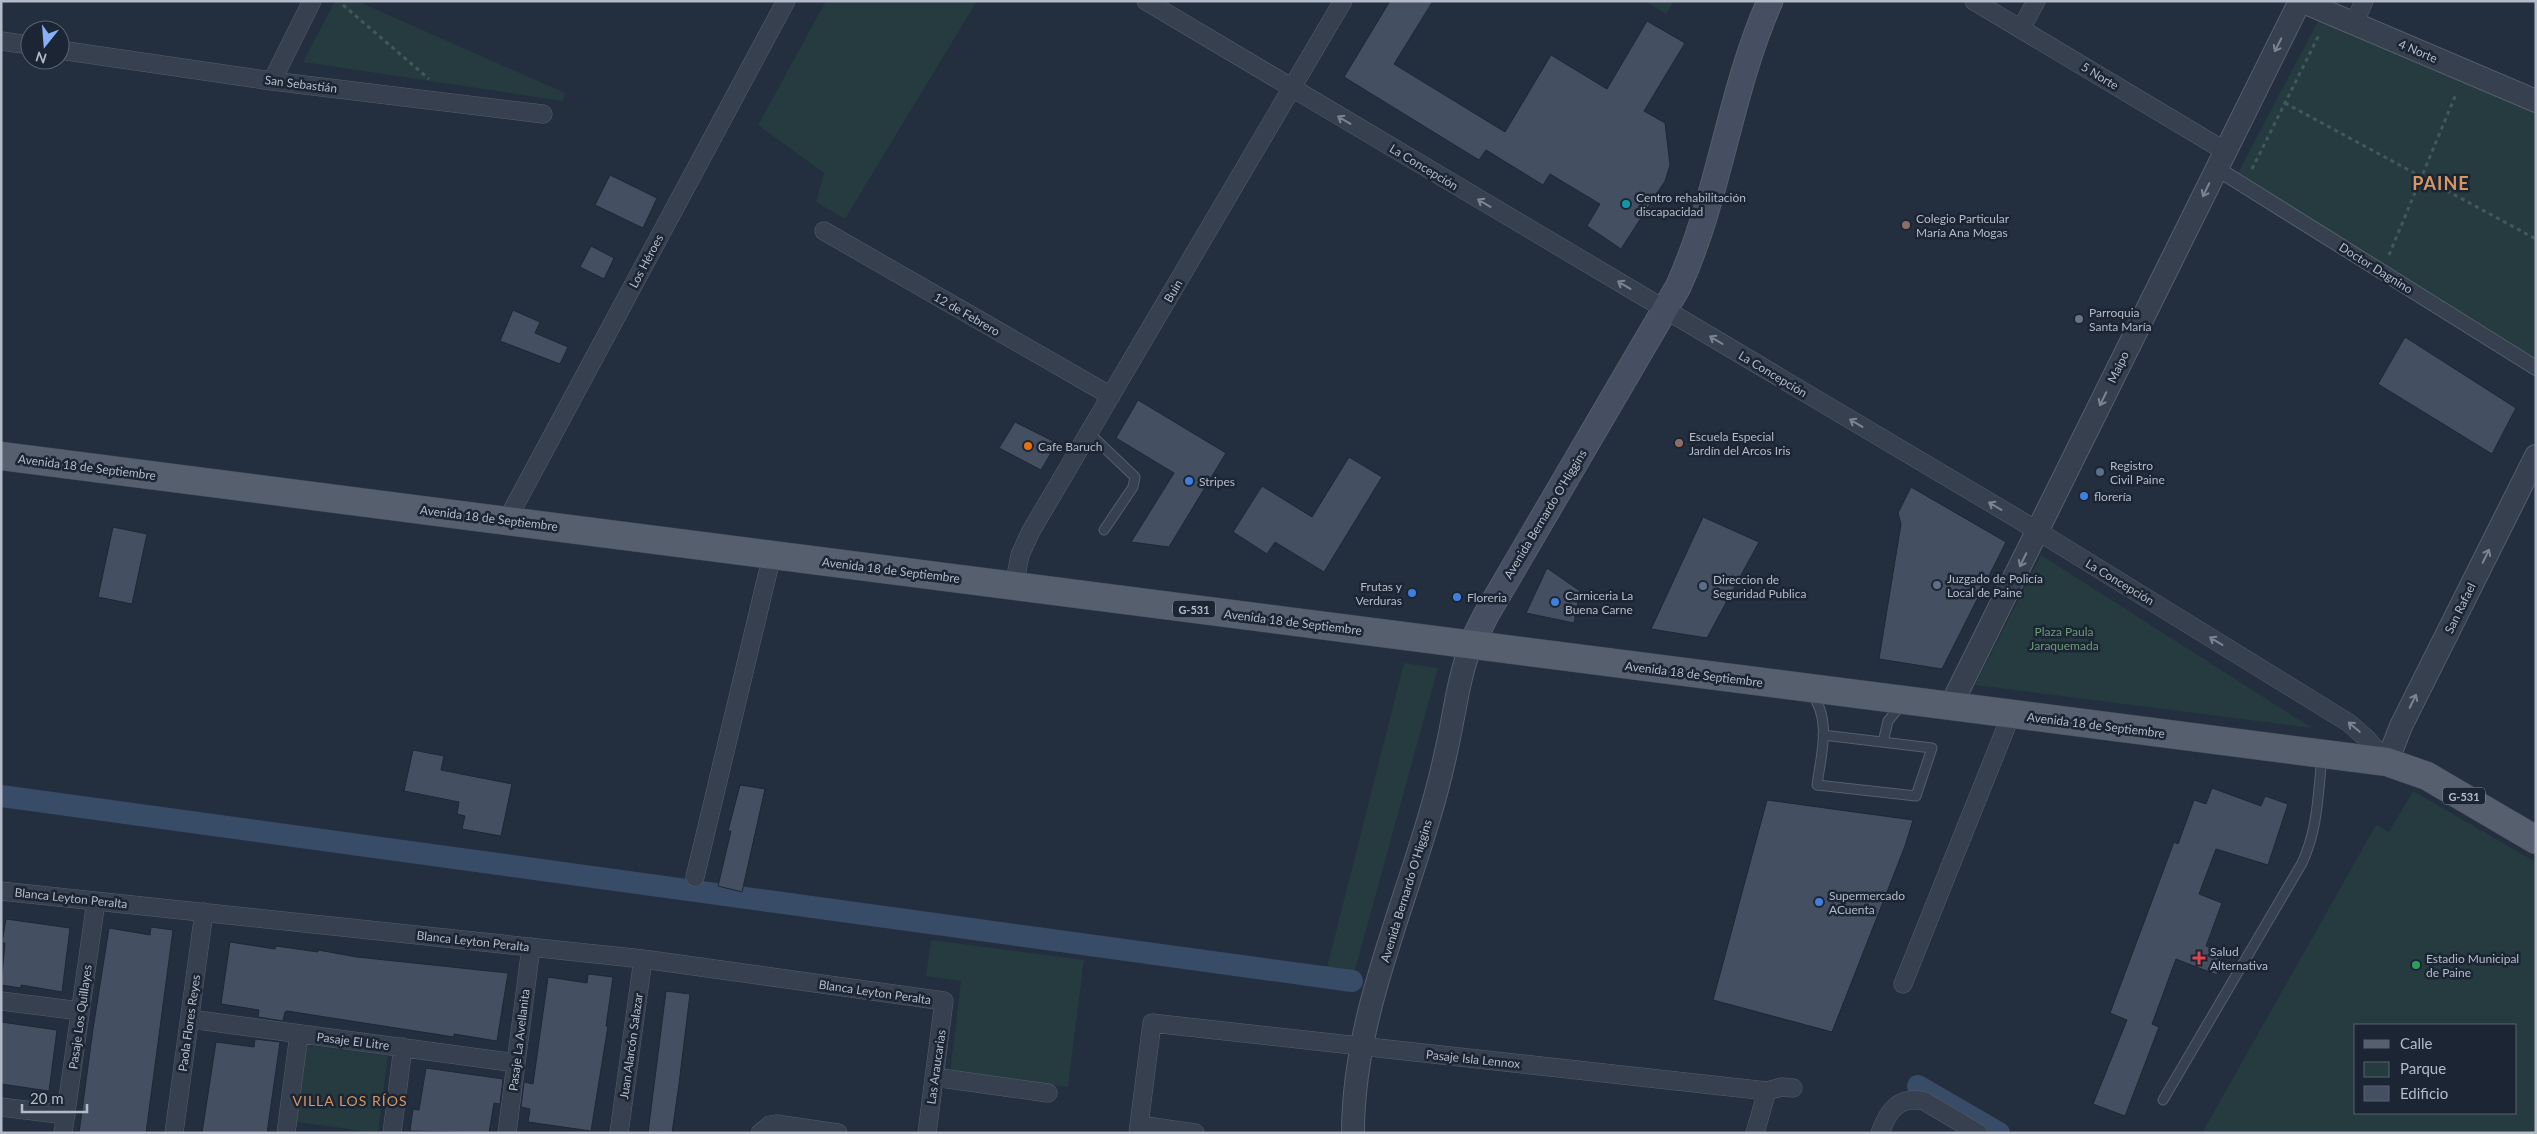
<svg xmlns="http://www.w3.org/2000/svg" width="2537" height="1134" font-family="Lato,sans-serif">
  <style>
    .green { fill: #253b3f; fill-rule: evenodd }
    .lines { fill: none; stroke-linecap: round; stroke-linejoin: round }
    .canal { stroke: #384b67; stroke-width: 22 }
    .building { fill: #445062; stroke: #1e2735 }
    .service-casing { stroke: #555e6c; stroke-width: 11 }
    .pedestrian-casing { stroke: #555e6c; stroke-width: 16 }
    .minor-casing { stroke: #555e6c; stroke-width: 19 }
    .tertiary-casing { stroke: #555e6c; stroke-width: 24 }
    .secondary-casing { stroke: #555e6c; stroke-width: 27 }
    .primary-casing { stroke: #404957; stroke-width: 29 }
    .path { stroke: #43585c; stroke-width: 3; stroke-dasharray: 4 4; stroke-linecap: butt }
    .service { stroke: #37404e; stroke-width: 9 }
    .pedestrian { stroke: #37404e; stroke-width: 14 }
    .minor { stroke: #37404e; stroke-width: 18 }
    .tertiary { stroke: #37404e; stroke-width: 22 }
    .secondary { stroke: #454f61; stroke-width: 25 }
    .primary { stroke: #555f6e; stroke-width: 28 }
    .oneway { stroke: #7b8492 }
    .culture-dot { fill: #0f9aa8; stroke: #1c2533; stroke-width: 2 }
    .education-dot { fill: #8d6e63; stroke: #1c2533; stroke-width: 2 }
    .worship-dot { fill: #6b7280; stroke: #1c2533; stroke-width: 2 }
    .food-dot { fill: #e8710a; stroke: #1c2533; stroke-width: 2 }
    .service-dot { fill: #5c6f8a; stroke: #1c2533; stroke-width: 2 }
    .shop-dot { fill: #3f7fe0; stroke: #1c2533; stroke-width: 2 }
    .health-dot { fill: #e0444e; stroke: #1c2533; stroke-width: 2 }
    .leisure-dot { fill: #2e9e5b; stroke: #1c2533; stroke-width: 2 }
    .labels { text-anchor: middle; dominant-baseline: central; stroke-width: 5; stroke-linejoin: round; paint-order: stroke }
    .shield { fill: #1c2533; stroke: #868e9c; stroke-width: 1 }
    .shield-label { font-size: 11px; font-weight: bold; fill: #b3bbc9 }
    .street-label { font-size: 12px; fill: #b3bbc9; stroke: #1c2533 }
    .poi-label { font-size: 12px; fill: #b3bbc9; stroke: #1c2533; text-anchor: start }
    .park-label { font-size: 12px; fill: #6a9a76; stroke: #1c2533 }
    .neighbourhood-label { font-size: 14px; letter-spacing: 1px; fill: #d69761; stroke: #1c2533 }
    .district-label { font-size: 18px; font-weight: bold; letter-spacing: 1px; fill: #d69761; stroke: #1c2533 }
  </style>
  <rect width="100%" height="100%" fill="#232e3e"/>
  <path class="green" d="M335,1H357L565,93L563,101L303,62Z
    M826,1H977L845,219L816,202L824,173L758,125Z
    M1645,1H1674L1666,14Z
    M2319,19L2536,112V373L2231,186Z
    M2041,555L2312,728L1975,685Z
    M1404,663L1438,668L1352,981L1325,975Z
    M2413,791L2536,862V1133H2202L2376,825L2389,832ZM2516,1025V1113H2356V1025Z
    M931,940L1084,960L1068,1087L950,1072L961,981L926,976Z
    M306,1045L388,1056L378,1133L296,1122Z"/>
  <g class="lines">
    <path class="canal" d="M1,796L1352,981
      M1918,1086L1999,1133"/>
  </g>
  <path class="building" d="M1390,1H1433L1394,64L1505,132L1551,55L1607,89L1647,21L1685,43L1644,111L1665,123L1670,165L1665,181L1621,249L1587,226L1600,204L1550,174L1543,185L1486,150L1479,160L1344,77Z
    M610,175L657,198L643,228L595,205Z
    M591,246L614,258L604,279L580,267Z
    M513,310L540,322L535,333L568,347L560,364L500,341Z
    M2405,337L2516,408L2492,454L2378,384Z
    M1138,400L1226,453L1169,547L1131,542L1174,473L1116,438Z
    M1015,422L1057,443L1041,470L999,448Z
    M1349,457L1382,477L1324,572L1275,542L1267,554L1233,532L1262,486L1312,517Z
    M1911,487L2006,542L1942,669L1879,659L1901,524L1898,513Z
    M1703,517L1759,542L1707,638L1651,629Z
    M113,527L147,534L132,604L98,597Z
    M1547,568L1580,591L1574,623L1526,613Z
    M413,750L444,756L441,770L512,784L501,836L462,829L465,816L457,814L459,802L404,791Z
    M740,785L765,789L742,892L718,886L731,831H728Z
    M2212,788L2261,806L2265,796L2288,804L2268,865L2216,849L2199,894L2222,903L2206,946L2225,953L2217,975L2176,959L2152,1024L2159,1027L2125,1116L2093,1104L2127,1020L2110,1013L2174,842L2178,844L2194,800L2206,804Z
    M1767,800L1913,820L1905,846L1832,1032L1713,1000Z
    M6,919L70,928L62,992L21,985V988L1,985L5,943H2Z
    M151,927L173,930L146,1133H79L93,1029L109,928L150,935Z
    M230,942L275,949L276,946L318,952V950L357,957L508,973L497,1041L454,1034V1037L287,1011L285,1012L283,1021L258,1017L259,1010L221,1004Z
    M588,974L613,977L606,1026H608L591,1131L528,1122L530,1109L521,1107L524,1082L533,1084L548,977L587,983Z
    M666,991L690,994L679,1084L672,1133H648Z
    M1,1022L57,1030L49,1091L1,1084Z
    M255,1039L280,1042L267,1133H202L216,1042L254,1047Z
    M426,1068L503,1079L500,1104L494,1103L489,1133L410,1131L413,1109L419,1110Z"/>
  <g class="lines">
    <defs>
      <path id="service" d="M1089,433L1135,477L1133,487L1104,530
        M1811,693C1832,719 1821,755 1817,785L1916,796L1932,748L1823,735
        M1883,742L1888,721L1901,705
        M2163,1100L2302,863C2318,829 2318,794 2322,757"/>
      <path id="pedestrian" d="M2216,168L2536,368"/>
      <path id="minor" d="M1146,1L2018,519L2349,723L2366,738L2387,762
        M1974,1L2225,151
        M2354,24L2364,1
        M2021,29L2036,1
        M1,41L30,45
        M60,50L272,81L543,114
        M272,81L312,1
        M824,231L1111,396
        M507,520L786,1
        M1014,586L1020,555L1031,531L1343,1
        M695,877L772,555
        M1,891L643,959L944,1001L927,1133
        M1903,984L2011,715
        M1,1001L80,1011
        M190,1019L516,1063
        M934,1077L1048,1093
        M1,1107L66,1115
        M1139,1125L1195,1133
        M63,1133L96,901
        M174,1133L204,912
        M286,1133L299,1034
        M392,1133L403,1047
        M507,1133L531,947
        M619,1133L643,959
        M760,1133L770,1125L776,1124L838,1133
        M1138,1133L1152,1023L1767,1091L1782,1087L1793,1088
        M1755,1133L1767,1091
        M1880,1133C1888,1111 1898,1096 1924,1101L1978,1133"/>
      <path id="tertiary" d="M2301,1L2536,101
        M1950,707L2300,1
        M2387,762L2401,726L2536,456
        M1353,1133C1353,1024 1398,924 1428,821C1437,792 1444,763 1450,733C1456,703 1460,674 1471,645"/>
      <path id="secondary" d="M1471,645L1486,615L1678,287C1720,195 1729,93 1770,1"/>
      <path id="primary" d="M1,456L2387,762L2427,776L2536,840"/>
    </defs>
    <use href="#service" class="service-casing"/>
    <use href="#pedestrian" class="pedestrian-casing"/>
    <use href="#minor" class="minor-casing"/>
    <use href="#tertiary" class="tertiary-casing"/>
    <use href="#secondary" class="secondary-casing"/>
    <use href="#primary" class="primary-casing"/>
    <path class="path" d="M343,5L429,79
      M2285,103L2536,239
      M2252,169L2320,33
      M2389,255L2456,94"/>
    <use href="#service" class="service"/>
    <use href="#pedestrian" class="pedestrian"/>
    <use href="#minor" class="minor"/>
    <use href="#tertiary" class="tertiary"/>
    <use href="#secondary" class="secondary"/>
    <use href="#primary" class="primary"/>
  </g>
  <defs><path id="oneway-shaft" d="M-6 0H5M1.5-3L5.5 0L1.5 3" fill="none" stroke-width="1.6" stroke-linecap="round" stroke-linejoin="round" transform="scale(1.25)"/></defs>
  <g class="oneway">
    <use href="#oneway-shaft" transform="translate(2278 45) rotate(117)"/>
    <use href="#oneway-shaft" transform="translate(1344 120) rotate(-149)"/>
    <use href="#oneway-shaft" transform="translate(2206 190) rotate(116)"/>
    <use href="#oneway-shaft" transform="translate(1484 203) rotate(-149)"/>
    <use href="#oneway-shaft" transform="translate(1624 285) rotate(-149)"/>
    <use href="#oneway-shaft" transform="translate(1716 340) rotate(-149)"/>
    <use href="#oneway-shaft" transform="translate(2103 399) rotate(116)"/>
    <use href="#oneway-shaft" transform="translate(1856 423) rotate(-149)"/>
    <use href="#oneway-shaft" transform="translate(1995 506) rotate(-149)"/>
    <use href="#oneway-shaft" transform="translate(2486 556) rotate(-64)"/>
    <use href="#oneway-shaft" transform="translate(2023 560) rotate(116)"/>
    <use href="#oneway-shaft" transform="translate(2216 641) rotate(-149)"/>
    <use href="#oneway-shaft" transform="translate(2413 701) rotate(-64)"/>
    <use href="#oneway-shaft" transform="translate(2354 727) rotate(-140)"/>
  </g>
  <circle class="culture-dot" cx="1626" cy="204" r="5"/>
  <g class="education-dot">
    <circle cx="1906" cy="225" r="5"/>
    <circle cx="1679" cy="443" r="5"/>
  </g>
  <circle class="worship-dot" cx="2079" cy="319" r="5"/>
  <circle class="food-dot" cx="1028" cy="446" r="5"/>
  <g class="service-dot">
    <circle cx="2100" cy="472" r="5"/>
    <circle cx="1937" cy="585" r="5"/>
    <circle cx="1703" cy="586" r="5"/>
  </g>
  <g class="shop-dot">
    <circle cx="1189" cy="481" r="5"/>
    <circle cx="2084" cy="496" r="5"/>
    <circle cx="1412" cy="593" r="5"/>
    <circle cx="1457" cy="597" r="5"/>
    <circle cx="1555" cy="602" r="5"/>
    <circle cx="1819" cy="902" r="5"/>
  </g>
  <path class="health-dot" d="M2196.5 950.5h5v5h5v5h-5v5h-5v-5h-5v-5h5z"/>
  <circle class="leisure-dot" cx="2416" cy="965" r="5"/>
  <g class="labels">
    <g class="shield">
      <rect x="1173" y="600.5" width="42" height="17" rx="4"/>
      <rect x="2443" y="787.5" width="42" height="17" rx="4"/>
    </g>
    <g class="shield-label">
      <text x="1194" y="609">G-531</text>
      <text x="2464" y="796">G-531</text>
    </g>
    <g class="street-label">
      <text transform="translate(2418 51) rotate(23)">4 Norte</text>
      <text transform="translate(2100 76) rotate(31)">5 Norte</text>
      <text transform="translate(301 84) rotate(7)">San Sebastián</text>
      <text transform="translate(1424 167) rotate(31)">La Concepción</text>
      <text transform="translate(646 261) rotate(-62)">Los Héroes</text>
      <text transform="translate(2376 268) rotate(32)">Doctor Dagnino</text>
      <text transform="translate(1173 291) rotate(-59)">Buin</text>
      <text transform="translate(967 314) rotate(30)">12 de Febrero</text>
      <text transform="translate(2118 367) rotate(-64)">Maipo</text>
      <text transform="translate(1773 374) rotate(31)">La Concepción</text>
      <text transform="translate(87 467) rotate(7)">Avenida 18 de Septiembre</text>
      <text transform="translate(1545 514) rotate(-59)">Avenida Bernardo O'Higgins</text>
      <text transform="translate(489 518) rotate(7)">Avenida 18 de Septiembre</text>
      <text transform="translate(891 570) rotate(7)">Avenida 18 de Septiembre</text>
      <text transform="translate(2120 582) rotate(31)">La Concepción</text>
      <text transform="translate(2460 608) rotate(-64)">San Rafael</text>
      <text transform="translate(1293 622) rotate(7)">Avenida 18 de Septiembre</text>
      <text transform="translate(1694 674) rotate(7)">Avenida 18 de Septiembre</text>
      <text transform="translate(2096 725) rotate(7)">Avenida 18 de Septiembre</text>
      <text transform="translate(1406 891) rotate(-73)">Avenida Bernardo O'Higgins</text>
      <text transform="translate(71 898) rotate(6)">Blanca Leyton Peralta</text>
      <text transform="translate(473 941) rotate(6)">Blanca Leyton Peralta</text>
      <text transform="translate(875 992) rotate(8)">Blanca Leyton Peralta</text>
      <text transform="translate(80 1017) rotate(-82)">Pasaje Los Quillayes</text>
      <text transform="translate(189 1023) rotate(-82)">Paola Flores Reyes</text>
      <text transform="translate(519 1040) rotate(-83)">Pasaje La Avellanita</text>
      <text transform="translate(353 1041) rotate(7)">Pasaje El Litre</text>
      <text transform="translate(631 1046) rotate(-82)">Juan Alarcón Salazar</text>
      <text transform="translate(1473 1059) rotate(6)">Pasaje Isla Lennox</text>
      <text transform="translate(936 1067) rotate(-82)">Las Araucarias</text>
    </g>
    <g class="poi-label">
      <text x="1636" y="197">Centro rehabilitación<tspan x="1636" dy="14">discapacidad</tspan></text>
      <text x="1916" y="218">Colegio Particular<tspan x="1916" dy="14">María Ana Mogas</tspan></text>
      <text x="2089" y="312">Parroquia<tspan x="2089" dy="14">Santa María</tspan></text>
      <text x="1689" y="436">Escuela Especial<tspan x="1689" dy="14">Jardín del Arcos Iris</tspan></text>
      <text x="1038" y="446">Cafe Baruch</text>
      <text x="2110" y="465">Registro<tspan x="2110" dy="14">Civil Paine</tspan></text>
      <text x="1199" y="481">Stripes</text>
      <text x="2094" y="496">florería</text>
      <text x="1947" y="578">Juzgado de Policía<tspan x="1947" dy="14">Local de Paine</tspan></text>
      <text x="1713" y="579">Direccion de<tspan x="1713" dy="14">Seguridad Publica</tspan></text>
      <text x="1402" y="586" text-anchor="end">Frutas y<tspan x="1402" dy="14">Verduras</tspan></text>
      <text x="1565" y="595">Carniceria La<tspan x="1565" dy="14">Buena Carne</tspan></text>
      <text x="1467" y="597">Floreria</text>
      <text x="1829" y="895">Supermercado<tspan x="1829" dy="14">ACuenta</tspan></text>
      <text x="2210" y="951">Salud<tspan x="2210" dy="14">Alternativa</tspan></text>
      <text x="2426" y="958">Estadio Municipal<tspan x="2426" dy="14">de Paine</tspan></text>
    </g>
    <g class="park-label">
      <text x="2064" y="631">Plaza Paula<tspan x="2064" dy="14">Jaraquemada</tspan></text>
    </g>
    <g class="neighbourhood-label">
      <text x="350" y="1100">VILLA LOS RÍOS</text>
    </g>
    <g class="district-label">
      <text x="2441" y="183">PAINE</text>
    </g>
  </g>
  <rect width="2537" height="1134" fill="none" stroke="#b3bbc9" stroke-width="5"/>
  <rect x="2354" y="1024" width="162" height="90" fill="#1c2533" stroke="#58616f"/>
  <rect x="2364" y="1040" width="25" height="8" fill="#555f6e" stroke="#58616f"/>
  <text x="2400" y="1049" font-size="15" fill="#b3bbc9">Calle</text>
  <rect x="2364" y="1062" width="25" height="15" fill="#253b3f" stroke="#58616f"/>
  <text x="2400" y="1074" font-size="15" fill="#b3bbc9">Parque</text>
  <rect x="2364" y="1086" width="25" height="15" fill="#445062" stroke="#58616f"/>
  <text x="2400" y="1099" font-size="15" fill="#b3bbc9">Edificio</text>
  <g transform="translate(45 45) rotate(197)"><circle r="24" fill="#1c2533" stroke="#58616f"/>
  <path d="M0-4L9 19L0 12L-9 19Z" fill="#88b0f9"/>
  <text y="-8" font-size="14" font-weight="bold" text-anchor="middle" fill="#b3bbc9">N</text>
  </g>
  <path d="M22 1104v8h65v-8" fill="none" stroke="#b3bbc9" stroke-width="2.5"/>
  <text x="30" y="1104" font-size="15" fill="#b3bbc9" stroke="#1c2533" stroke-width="4" paint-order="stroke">20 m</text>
</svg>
